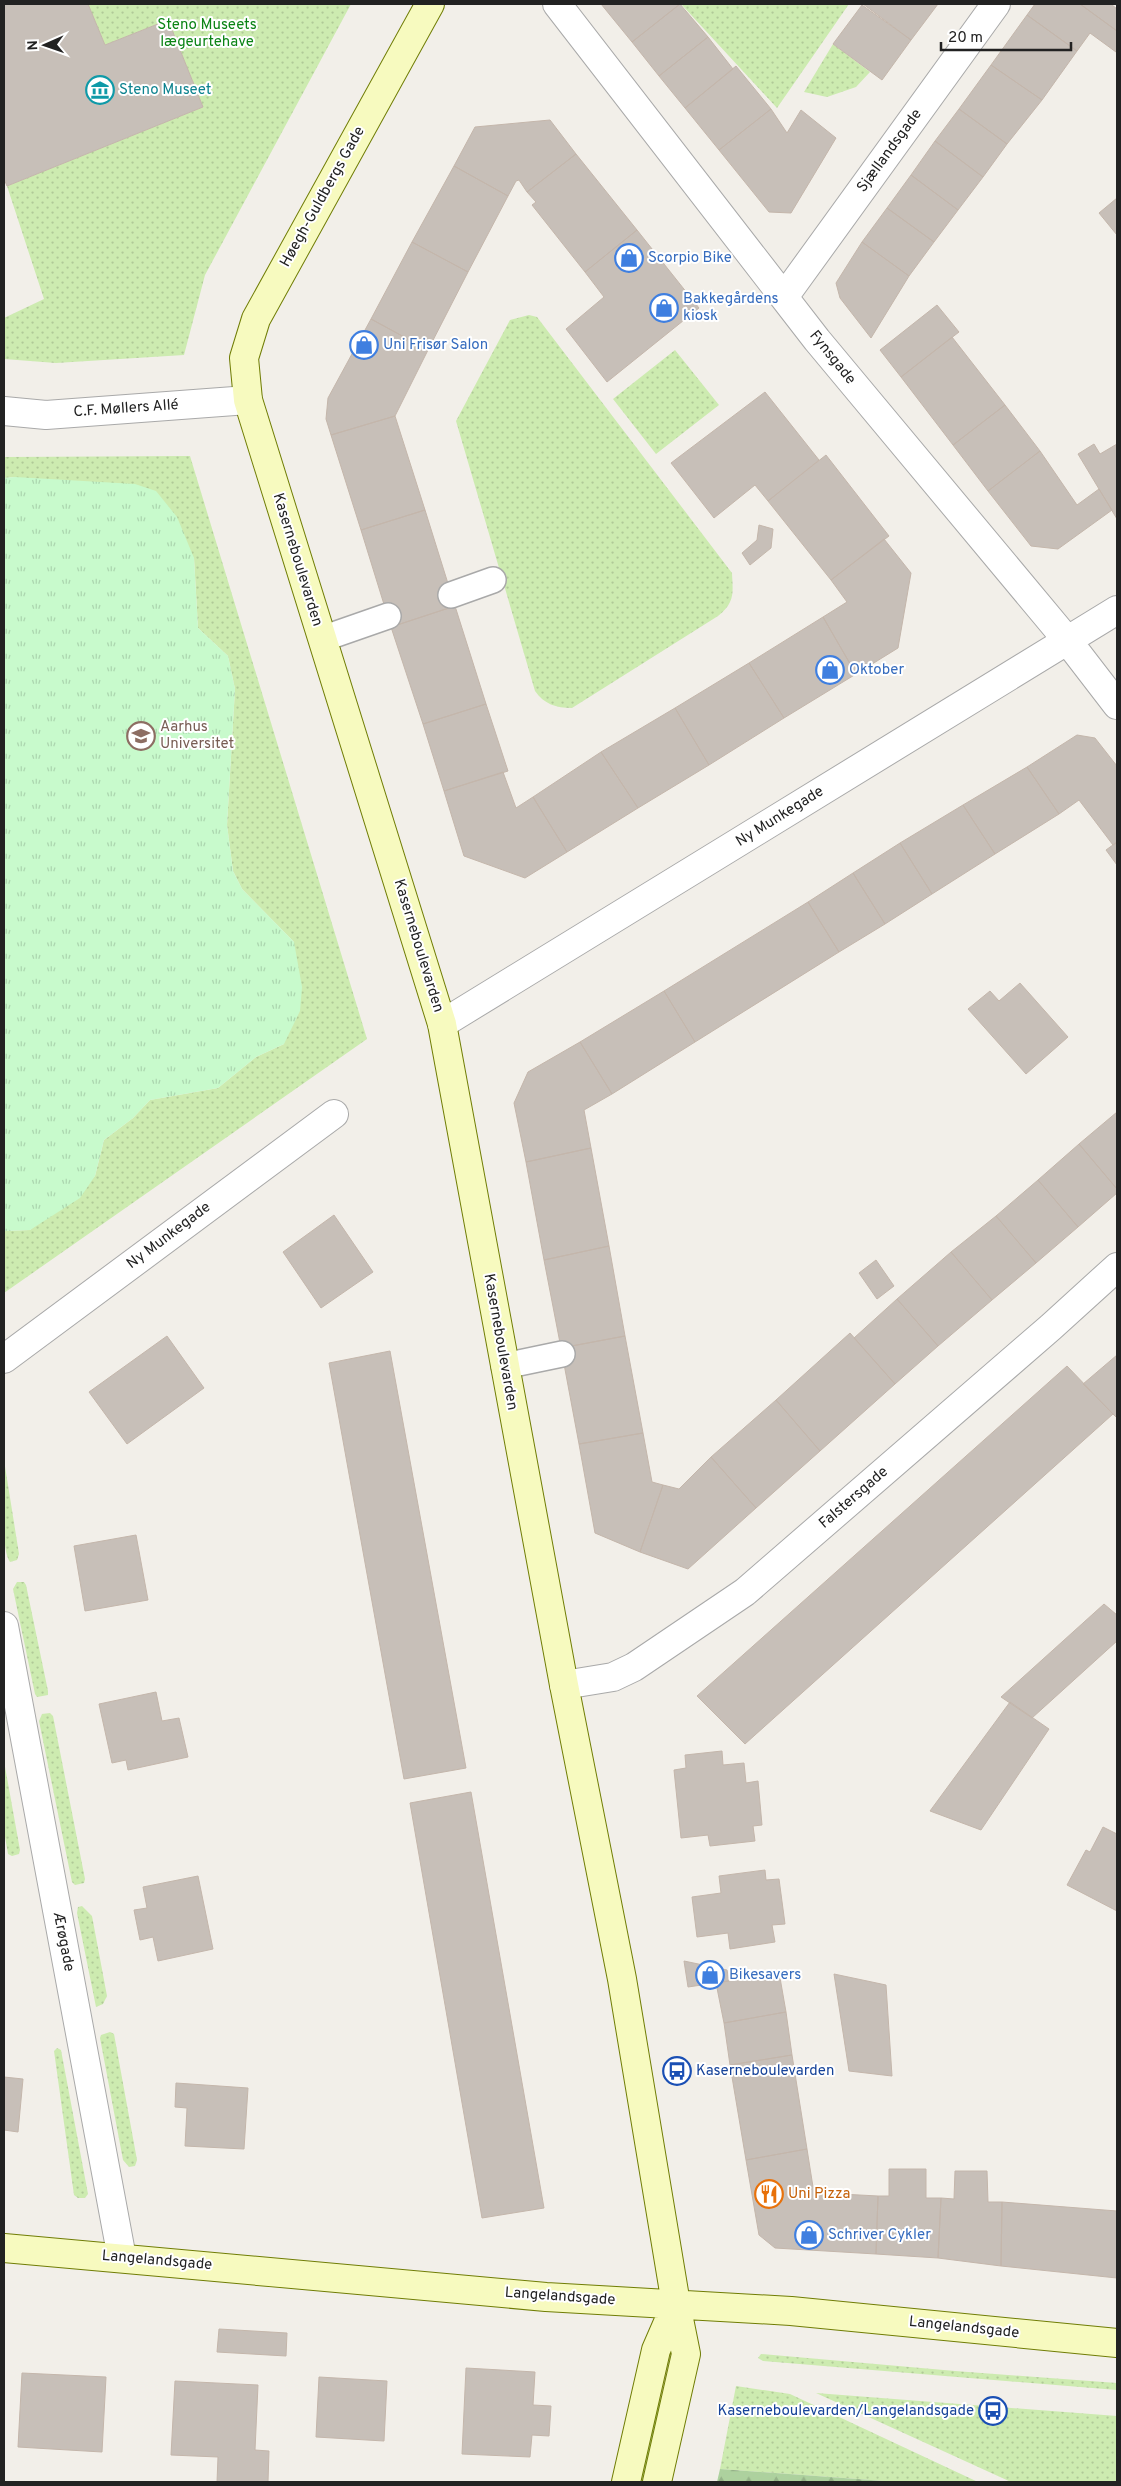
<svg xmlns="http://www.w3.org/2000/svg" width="1121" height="2486" font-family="Overpass,sans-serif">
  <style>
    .grass { fill: url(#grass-dots) }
    .forest { fill: url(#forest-firs) }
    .park { fill: url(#park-tufts) }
    .building { fill: #c7bfb8; stroke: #c4b6ab }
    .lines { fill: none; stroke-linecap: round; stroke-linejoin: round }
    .lane-casing { stroke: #a9a9a9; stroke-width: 28 }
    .street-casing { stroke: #a9a9a9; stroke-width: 30 }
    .secondary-casing { stroke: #707d05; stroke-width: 30 }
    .lane { stroke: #fff; stroke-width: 25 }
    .street { stroke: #fff; stroke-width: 28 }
    .secondary { stroke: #f7fabf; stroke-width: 28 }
    .labels { text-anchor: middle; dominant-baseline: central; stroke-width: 4; stroke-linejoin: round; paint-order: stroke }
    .park-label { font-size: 15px; fill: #0c8416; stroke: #fff }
    .culture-label { font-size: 15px; fill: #0d838f; stroke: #fff; text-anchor: start }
    .street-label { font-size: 15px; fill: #222; stroke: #fff }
    .shop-label { font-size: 15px; fill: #366cbe; stroke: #fff; text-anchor: start }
    .education-label { font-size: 15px; fill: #785e54; stroke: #fff; text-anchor: start }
    .transit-label { font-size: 15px; fill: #164399; stroke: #fff; text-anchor: start }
    .food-label { font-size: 15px; fill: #c56008; stroke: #fff; text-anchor: start }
  </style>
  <defs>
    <pattern id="grass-dots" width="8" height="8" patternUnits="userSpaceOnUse" patternTransform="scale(1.25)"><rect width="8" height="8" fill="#cdebb0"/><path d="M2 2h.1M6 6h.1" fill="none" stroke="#b0c997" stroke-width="1.8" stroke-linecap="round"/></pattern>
    <pattern id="forest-firs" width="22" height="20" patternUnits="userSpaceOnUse" patternTransform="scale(1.25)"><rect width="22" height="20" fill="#add19e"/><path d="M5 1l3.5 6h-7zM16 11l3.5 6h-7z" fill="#95b388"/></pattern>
    <pattern id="park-tufts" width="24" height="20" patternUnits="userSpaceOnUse" patternTransform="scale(1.25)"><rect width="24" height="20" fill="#c8facc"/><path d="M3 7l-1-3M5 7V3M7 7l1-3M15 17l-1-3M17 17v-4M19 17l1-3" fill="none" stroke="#acd6af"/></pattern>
  </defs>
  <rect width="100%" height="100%" fill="#f2efe9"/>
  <path class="grass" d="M88,4H351L205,275L184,355L56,363L4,359V318L44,299L7,186L203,107L168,20L105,45Z
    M681,4H849L777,108Z
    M833,44L870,72L856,87L827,97L804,92Z
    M529,315L537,317L732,573C733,594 735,602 718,616L572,708C556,708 544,704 535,691L456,421L510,320Z
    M675,350L719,405L656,454L613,399Z
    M190,456L367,1039L4,1293V1231L30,1230L95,1176L104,1140L133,1118L150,1100L218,1088L256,1057L284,1044L294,942L242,889L233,871L227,825L235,689L228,656L198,628L194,558L15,477L4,478V457Z
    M4,1460L19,1554L17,1560L10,1562C0,1549 4,1481 4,1460Z
    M17,1582H24L26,1585L48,1691V1695L37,1697L35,1694L13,1589Z
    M50,1713L53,1716L85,1879L84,1883L75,1885L72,1882L39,1721L42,1714Z
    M4,1761L20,1850L19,1854L12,1856L8,1854L4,1831Z
    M82,1906L92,1916L107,1996L103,2004L96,2007L77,1913L78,1907Z
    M110,2032L114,2034L137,2160L135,2166L129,2167L123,2160L100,2038L101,2035Z
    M57,2048L61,2050L88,2194L85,2198H78L74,2195L54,2051Z
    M761,2354L955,2371L1117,2383V2390L763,2361L758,2358Z
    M736,2386L790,2394L978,2482H898L720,2469Z
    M816,2393L1117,2416V2482H1011Z
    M656,2399L667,2401L647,2482H640Z"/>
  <path class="forest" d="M720,2469L898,2482H717Z"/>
  <path class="park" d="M15,477L135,484L156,491L177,517L194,558L198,628L228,656L235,689L227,825L233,871L242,889L294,942L302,987L300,1011L284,1044L256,1057L218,1088L150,1100L133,1118L104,1140L95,1176L80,1198L30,1230L4,1231V478Z"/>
  <path class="building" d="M4,4H88L105,45L168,20L203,107L7,186L4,179Z
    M601,4H680L632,42Z
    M680,4L708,37L659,76L632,42Z
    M863,4H938L911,40Z
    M1035,4H1080L1117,31V50L1116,52L1090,33L1077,51L1027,15Z
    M1080,4H1111L1117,9V31Z
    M862,5L911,40L882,80L833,44Z
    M1027,15L1077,51L1042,100L991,65Z
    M708,37L733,69L685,108L659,76Z
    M991,65L1042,100L1007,144L959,109Z
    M736,66L771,109L719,150L685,108Z
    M771,109L787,133L801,110L836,138L791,213L769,212L719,150Z
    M959,109L1007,144L983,177L935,141Z
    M550,120L576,154L527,192L519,180L516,181L508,196L454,166L475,127Z
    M935,141L983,177L958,210L911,175Z
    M576,154L637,230L585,272L532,205L536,202L527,192Z
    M454,166L508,196L468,272L412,242Z
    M911,175L958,210L934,242L887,208Z
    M1117,198V235L1099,213Z
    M887,208L934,242L909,276L862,242Z
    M637,230L699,308L607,382L566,329L604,297L585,272Z
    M412,242L468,272L428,350L371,319Z
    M862,242L909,276L871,338L840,298L836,283Z
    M937,305L959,332L901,377L880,350Z
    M371,319L428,350L395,416L331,435L326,419L328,398Z
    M952,337L1005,405L953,445L901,377Z
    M765,392L819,460L768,501L755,485L714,518L671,463Z
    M1005,405L1040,451L988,491L953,445Z
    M395,416L425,510L361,530L331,435Z
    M1094,444L1100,454L1117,444V519L1078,454Z
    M1040,451L1077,505L1099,489L1112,510L1058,549L1031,546L988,491Z
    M826,455L889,536L831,580L768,501Z
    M425,510L455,606L391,627L361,530Z
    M759,525L773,529L771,548L750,565L742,553L757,540Z
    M884,539L911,573L898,648L856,674L823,617L847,602L831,580Z
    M455,606L486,704L423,724L391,627Z
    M823,617L856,674L784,718L749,663Z
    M749,663L784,718L709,765L675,708Z
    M486,704L508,771L444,791L423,724Z
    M675,708L709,765L638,808L601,752Z
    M1077,735L1095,738L1117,766V842L1113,845L1079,800L1059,814L1027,767Z
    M601,752L638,808L567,852L533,797Z
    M1027,767L1059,814L995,854L963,805Z
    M503,772L516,808L533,797L567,852L525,878L464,856L444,791Z
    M963,805L995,854L932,894L900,843Z
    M1117,842V865L1106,850Z
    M900,843L932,894L885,924L853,873Z
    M853,873L885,924L839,952L808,902Z
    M808,902L839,952L695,1042L664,991Z
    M1020,983L1068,1037L1026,1074L968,1009L990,991L999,1001Z
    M664,991L695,1042L612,1094L580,1042Z
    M580,1042L612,1094L584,1110L591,1148L526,1162L514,1103L528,1072Z
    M1117,1112V1189L1079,1144Z
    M1079,1144L1117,1189V1193L1078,1227L1038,1180Z
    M591,1148L609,1246L544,1260L526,1162Z
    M1038,1180L1078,1227L1036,1263L996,1216Z
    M334,1215L373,1272L321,1308L283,1252Z
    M996,1216L1036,1263L992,1300L951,1252Z
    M609,1246L625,1336L561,1348L544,1260Z
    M951,1252L992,1300L938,1346L897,1299Z
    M876,1260L894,1286L877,1299L859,1273Z
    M897,1299L938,1346L895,1384L854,1338Z
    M850,1333L895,1384L820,1451L776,1400Z
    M167,1336L204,1388L127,1444L89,1392Z
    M625,1336L643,1433L579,1444L561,1348Z
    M390,1351L466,1768L404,1779L329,1363Z
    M1117,1355V1418L1083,1384Z
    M1067,1366L1113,1414L745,1744L697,1696Z
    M776,1400L820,1451L756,1508L711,1457Z
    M643,1433L652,1482L663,1485L640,1552L595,1533L579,1444Z
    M711,1457L756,1508L688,1569L640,1552L663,1485L679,1489Z
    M136,1535L148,1600L85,1611L74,1546Z
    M1104,1604L1117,1615V1641L1032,1718L1001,1697Z
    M156,1692L162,1721L179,1718L188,1757L128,1770L126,1760L112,1763L99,1704Z
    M1010,1702L1049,1729L981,1830L930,1811Z
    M722,1751L723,1765L744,1763L746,1783L758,1781L762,1825L753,1826L755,1841L710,1846L708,1835L681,1838L674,1770L686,1768L685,1755Z
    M471,1792L544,2208L482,2218L410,1803Z
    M1103,1827L1117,1834V1911L1067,1885L1086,1850L1090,1852Z
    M765,1870L766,1880L779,1879L785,1924L772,1925L775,1942L730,1949L728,1933L697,1937L692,1897L721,1893L719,1876Z
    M198,1876L213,1949L158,1961L153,1937L140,1940L134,1910L147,1908L143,1887Z
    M684,1961L727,1970L729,1981L688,1987Z
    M779,1972L786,2012L724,2023L716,1983Z
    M834,1974L886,1985L892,2076L849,2071Z
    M786,2012L792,2055L730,2065L724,2023Z
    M792,2055L807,2149L746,2160L730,2065Z
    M4,2077L23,2079L18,2132L4,2130Z
    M176,2083L248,2088L244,2149L185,2146L187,2108L175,2107Z
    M807,2149L813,2187L822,2193L878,2196L876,2254L775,2248L759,2235L746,2160Z
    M889,2169H926V2198H941L938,2258L876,2254L878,2196H889Z
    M955,2171H987L988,2202H1002L1001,2266L938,2258L941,2198L954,2199Z
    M1002,2202L1117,2211V2278L1001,2266Z
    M219,2329L287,2333L286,2356L217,2352Z
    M466,2368L535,2372L533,2405L551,2406L549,2436L532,2435L530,2457L462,2454Z
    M22,2373L106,2377L102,2452L18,2447Z
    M319,2377L387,2381L384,2441L316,2437Z
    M175,2381L258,2385L255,2450L269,2451L268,2482H217L218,2457L171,2455Z"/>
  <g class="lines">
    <defs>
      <path id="lane" d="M451,595L493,580
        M322,639L388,616
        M504,1366L562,1354"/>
      <path id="street" d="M557,4L817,340L1067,640L1117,705
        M784,297L996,4
        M4,411L46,415L248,400
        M442,1024L1117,610
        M4,1359L334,1114
        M4,1626L122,2258
        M564,1685L613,1677L634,1667L745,1592L1051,1327L1117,1267"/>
      <path id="secondary" d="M430,4L256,319L244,358L248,400L442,1024L564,1685L622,1979L676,2304L686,2354L657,2482
        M4,2248L546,2297L791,2311L1117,2343
        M626,2482L656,2350L676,2304"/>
    </defs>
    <use href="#lane" class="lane-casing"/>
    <use href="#street" class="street-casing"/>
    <use href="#secondary" class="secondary-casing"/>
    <use href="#lane" class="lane"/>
    <use href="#street" class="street"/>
    <use href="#secondary" class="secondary"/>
  </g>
  <defs>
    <symbol id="museum-ring" viewBox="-11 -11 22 22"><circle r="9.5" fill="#fff" stroke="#0f9aa8" stroke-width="1.5"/><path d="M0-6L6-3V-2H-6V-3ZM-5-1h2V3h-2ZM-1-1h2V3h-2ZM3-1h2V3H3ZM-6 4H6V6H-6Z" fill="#0f9aa8"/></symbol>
    <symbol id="shop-ring" viewBox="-11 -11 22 22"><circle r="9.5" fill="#fff" stroke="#3f7fe0" stroke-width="1.5"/><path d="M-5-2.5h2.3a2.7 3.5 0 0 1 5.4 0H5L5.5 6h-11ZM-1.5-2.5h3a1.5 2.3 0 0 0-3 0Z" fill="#3f7fe0"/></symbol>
    <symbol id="university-ring" viewBox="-11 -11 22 22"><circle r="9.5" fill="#fff" stroke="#8d6e63" stroke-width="1.5"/><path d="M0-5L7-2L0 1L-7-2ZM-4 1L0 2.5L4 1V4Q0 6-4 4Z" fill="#8d6e63"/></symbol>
    <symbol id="bus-ring" viewBox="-11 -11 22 22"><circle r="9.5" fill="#fff" stroke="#1a4fb4" stroke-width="1.5"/><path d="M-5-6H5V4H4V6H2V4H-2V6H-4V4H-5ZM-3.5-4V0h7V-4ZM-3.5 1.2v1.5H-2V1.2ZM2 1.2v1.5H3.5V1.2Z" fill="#1a4fb4"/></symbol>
    <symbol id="restaurant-ring" viewBox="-11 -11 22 22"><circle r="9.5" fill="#fff" stroke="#e8710a" stroke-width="1.5"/><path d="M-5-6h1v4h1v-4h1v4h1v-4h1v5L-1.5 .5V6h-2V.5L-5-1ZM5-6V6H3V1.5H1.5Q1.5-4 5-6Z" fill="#e8710a"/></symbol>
  </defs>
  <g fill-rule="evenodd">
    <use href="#museum-ring" x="84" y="74" width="32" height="32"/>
    <use href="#shop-ring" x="613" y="242" width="32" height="32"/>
    <use href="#shop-ring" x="648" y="292" width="32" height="32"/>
    <use href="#shop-ring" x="348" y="329" width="32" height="32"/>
    <use href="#shop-ring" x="814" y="654" width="32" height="32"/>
    <use href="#university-ring" x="125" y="720" width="32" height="32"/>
    <use href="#shop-ring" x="694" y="1959" width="32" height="32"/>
    <use href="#bus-ring" x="661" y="2055" width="32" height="32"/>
    <use href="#restaurant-ring" x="753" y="2178" width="32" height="32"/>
    <use href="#shop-ring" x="793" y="2219" width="32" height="32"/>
    <use href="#bus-ring" x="977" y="2395" width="32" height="32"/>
  </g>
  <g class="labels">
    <g class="park-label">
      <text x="207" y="25">Steno Museets<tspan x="207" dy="17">lægeurtehave</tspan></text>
    </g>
    <g class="culture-label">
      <text x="119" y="90">Steno Museet</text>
    </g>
    <g class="street-label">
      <text transform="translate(890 151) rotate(-54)">Sjællandsgade</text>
      <text transform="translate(323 197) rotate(-61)">Høegh-Guldbergs Gade</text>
      <text transform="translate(832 358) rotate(51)">Fynsgade</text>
      <text transform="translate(126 409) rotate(-4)">C.F. Møllers Allé</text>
      <text transform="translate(297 560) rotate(73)">Kaserneboulevarden</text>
      <text transform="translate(780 817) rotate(-32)">Ny Munkegade</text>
      <text transform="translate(418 946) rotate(73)">Kaserneboulevarden</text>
      <text transform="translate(169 1236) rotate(-37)">Ny Munkegade</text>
      <text transform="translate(500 1342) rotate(80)">Kaserneboulevarden</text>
      <text transform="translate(854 1498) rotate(-41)">Falstersgade</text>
      <text transform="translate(63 1942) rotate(79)">Ærøgade</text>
      <text transform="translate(157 2261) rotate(5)">Langelandsgade</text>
      <text transform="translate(560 2297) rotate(4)">Langelandsgade</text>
      <text transform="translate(964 2328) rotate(6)">Langelandsgade</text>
    </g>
    <g class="shop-label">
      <text x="648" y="258">Scorpio Bike</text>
      <text x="683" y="299">Bakkegårdens<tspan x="683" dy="17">kiosk</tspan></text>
      <text x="383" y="345">Uni Frisør Salon</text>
      <text x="849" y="670">Oktober</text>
      <text x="729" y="1975">Bikesavers</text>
      <text x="828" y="2235">Schriver Cykler</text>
    </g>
    <g class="education-label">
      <text x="160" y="727">Aarhus<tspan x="160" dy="17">Universitet</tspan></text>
    </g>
    <g class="transit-label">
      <text x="696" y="2071">Kaserneboulevarden</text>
      <text x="974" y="2411" text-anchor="end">Kaserneboulevarden/Langelandsgade</text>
    </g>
    <g class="food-label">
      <text x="788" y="2194">Uni Pizza</text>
    </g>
  </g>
  <rect width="1121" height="2486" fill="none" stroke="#222222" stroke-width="10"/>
  <g transform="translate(45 45) rotate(268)" stroke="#ffffff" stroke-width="4" paint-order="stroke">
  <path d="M0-4L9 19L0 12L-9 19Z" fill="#222222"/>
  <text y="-8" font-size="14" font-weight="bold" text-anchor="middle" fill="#222222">N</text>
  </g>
  <path d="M941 42v8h130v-8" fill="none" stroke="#222222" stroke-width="2.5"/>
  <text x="948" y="42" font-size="15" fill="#222222" stroke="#ffffff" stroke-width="4" paint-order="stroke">20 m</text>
</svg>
